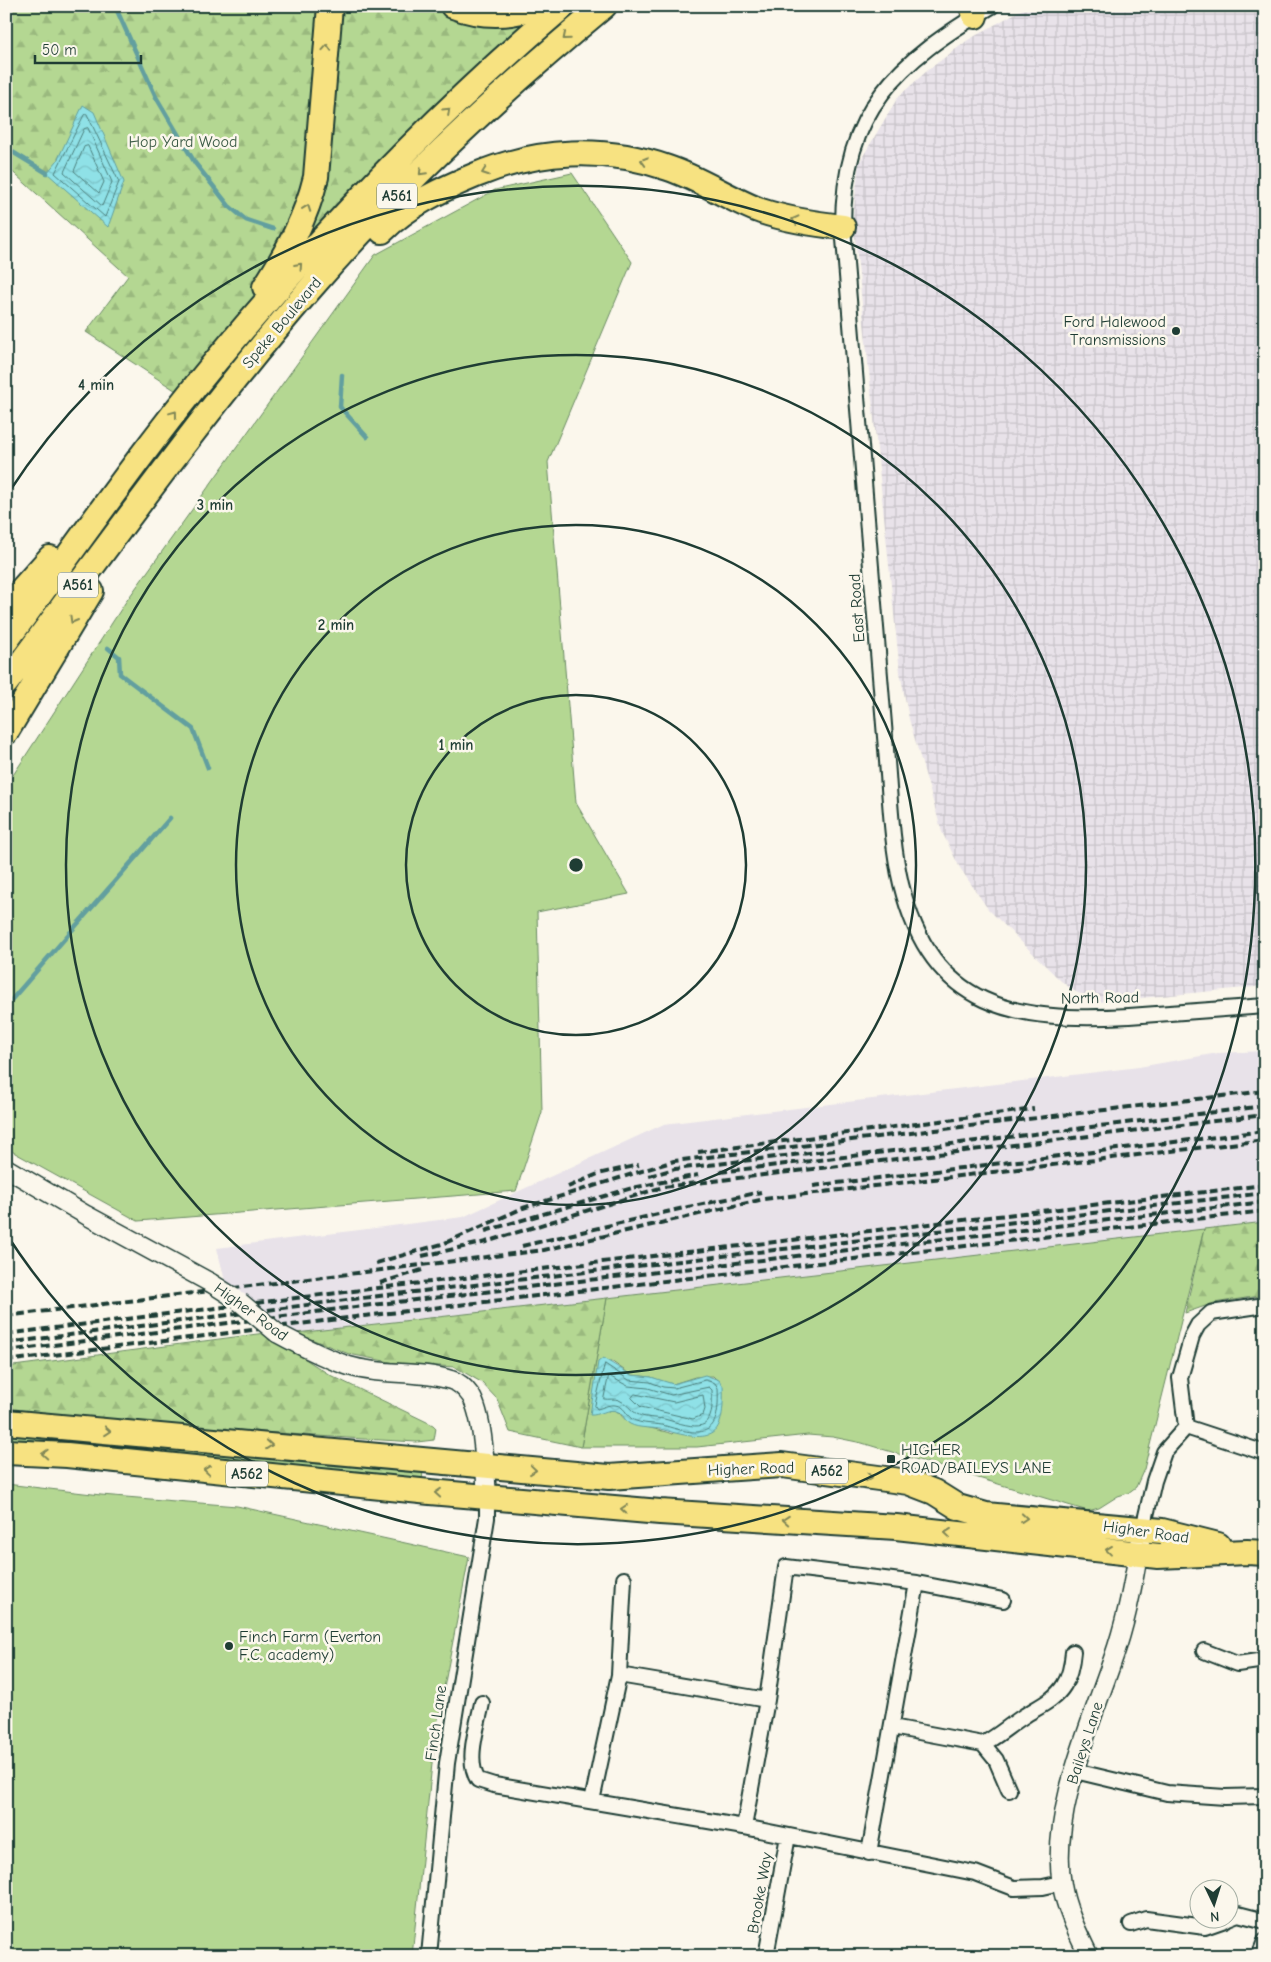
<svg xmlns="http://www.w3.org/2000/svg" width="1271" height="1962" font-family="'Comic Neue',sans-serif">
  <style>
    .built { fill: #e8e2e9 }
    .industrial { fill: url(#industrial-grid) }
    .green { fill: #b4d792; stroke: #6a8a63; fill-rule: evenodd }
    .forest { fill: url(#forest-firs); stroke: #6a8a63 }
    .water { fill: url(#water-waves); stroke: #629f9f }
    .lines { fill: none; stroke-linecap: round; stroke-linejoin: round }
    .shore { stroke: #4c7f7c; stroke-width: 1 }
    .stream { stroke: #629f9f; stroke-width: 4.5 }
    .minor-casing { stroke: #1f3d34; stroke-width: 18 }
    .tertiary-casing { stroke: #1f3d34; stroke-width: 21 }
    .trunk-casing { stroke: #1f3d34; stroke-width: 28 }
    .minor { stroke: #fbf7ec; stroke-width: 14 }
    .tertiary { stroke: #fbf7ec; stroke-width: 18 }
    .trunk { stroke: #f7e281; stroke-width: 24 }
    .rail { stroke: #1f3d34; stroke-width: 4; stroke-dasharray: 8 4; stroke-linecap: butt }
    .tertiary-bridge-casing { stroke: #1f3d34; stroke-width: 21; stroke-linecap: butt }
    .tertiary-bridge { stroke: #fbf7ec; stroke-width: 18 }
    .oneway { stroke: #808757 }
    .ring { fill: none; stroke: #1f3d34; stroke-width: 2.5 }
    .poi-dot { fill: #1f3d34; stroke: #fbf7ec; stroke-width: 2 }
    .labels { text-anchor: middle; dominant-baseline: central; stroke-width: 5; stroke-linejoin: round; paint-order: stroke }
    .shield { fill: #fbf7ec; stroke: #61756b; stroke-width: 1 }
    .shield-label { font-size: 15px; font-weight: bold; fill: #1f3d34 }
    .park-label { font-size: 16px; fill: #3d5c47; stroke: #fbf7ec }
    .poi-label { font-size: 16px; fill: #1f3d34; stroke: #fbf7ec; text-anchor: start }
    .street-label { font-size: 16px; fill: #1f3d34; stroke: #fbf7ec }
    .centre { fill: #1f3d34; stroke: #fbf7ec; stroke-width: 2.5 }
    .ring-label { font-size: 15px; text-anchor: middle; font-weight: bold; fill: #1f3d34; stroke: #fbf7ec; stroke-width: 5; stroke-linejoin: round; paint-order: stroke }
  </style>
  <defs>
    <pattern id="industrial-grid" width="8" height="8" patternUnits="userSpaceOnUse" patternTransform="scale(1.25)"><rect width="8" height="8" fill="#e8e2e9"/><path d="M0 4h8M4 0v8" fill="none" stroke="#c7c3c8"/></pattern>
    <pattern id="forest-firs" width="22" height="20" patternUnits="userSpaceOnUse" patternTransform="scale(1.25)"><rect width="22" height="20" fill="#b4d792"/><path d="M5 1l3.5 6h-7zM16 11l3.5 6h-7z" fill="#9ab97e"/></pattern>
    <pattern id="water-waves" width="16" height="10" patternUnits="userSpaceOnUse" patternTransform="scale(1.25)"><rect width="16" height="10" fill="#8fe1e7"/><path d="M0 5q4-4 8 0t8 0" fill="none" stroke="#7bc2c7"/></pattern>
  </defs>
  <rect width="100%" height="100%" fill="#fbf7ec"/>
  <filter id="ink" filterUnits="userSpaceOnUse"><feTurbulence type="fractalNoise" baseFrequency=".02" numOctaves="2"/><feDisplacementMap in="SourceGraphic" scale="10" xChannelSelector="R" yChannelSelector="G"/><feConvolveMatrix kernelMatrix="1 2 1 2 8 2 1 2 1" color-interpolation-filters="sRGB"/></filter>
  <g filter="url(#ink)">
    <path class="built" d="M1265,1051V1222L985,1256L296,1333L289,1332L225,1281L217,1248L463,1217L664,1124L1139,1067L1218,1053Z"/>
    <path class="industrial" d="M1028,6H1265V986L1099,1002L1076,992L1061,981L988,909L960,868L942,832L909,719L900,672L853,216L859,163L898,97L928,70L968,40Z"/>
    <path class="green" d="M572,173L632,262L548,462L576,803L629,894L537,912L542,1112L516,1191L138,1221L6,1148V786L125,603L375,255L495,190Z
      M1204,1229L1144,1469L1136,1487L1128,1493L1118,1496L1099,1508L1088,1511L862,1443L833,1437L808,1435L697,1447H581L607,1298ZM611,1361L631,1375L651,1377L664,1382L673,1384L695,1377L713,1376L723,1386L672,1434C663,1430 632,1425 627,1421C619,1415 619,1408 608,1411Z
      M6,1429L423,1468L422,1484L6,1442Z
      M6,1484L101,1495L237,1506L469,1557L435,1735L412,1956H6Z"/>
    <path class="forest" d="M6,6H563L531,33L187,398L86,332L128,276L6,166Z
      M1265,1222V1295L1214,1303L1185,1313L1204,1229Z
      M607,1298L581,1447L510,1432L497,1399L481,1382L455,1367L395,1363L349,1354L296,1333Z
      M265,1333L330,1375L433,1425L436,1428L434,1440L417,1442C280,1435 143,1422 6,1411V1367Z"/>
    <path class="water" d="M83,105L94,112L124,182L108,227L47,173L57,161Z
      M603,1358L631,1375L651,1377L673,1384L705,1375L719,1380L723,1386C725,1438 713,1444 664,1430C654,1427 639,1429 630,1424C624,1421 624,1413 616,1411C608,1408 599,1416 590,1415L598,1362Z"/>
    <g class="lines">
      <path class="shore" d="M87,114L119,182L105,217L55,173L84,115Z
        M88,128L112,182L102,206L64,172L84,129Z
        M88,146L104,182L99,193L74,171L84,147Z
        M605,1364L629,1380L650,1382L663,1387L674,1388L705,1380L715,1383L718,1388C720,1433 708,1439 666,1426C657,1423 641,1425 632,1419C626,1415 625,1406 615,1405C609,1404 602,1408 597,1409L595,1406Z
        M609,1376L628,1386L648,1388L671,1395L709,1387L712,1390C714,1430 704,1431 668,1420C659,1417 645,1419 637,1414C630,1410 627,1403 619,1400C614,1398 609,1400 604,1399Z
        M635,1394L674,1402L703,1395L705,1409L703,1415L693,1419L641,1407L632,1398Z"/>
      <path class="stream" d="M115,6L156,97L195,163L229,206L246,220L273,229
        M6,148L47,173
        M342,375L340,407L367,437
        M108,648L119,657L120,674L193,729L208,768
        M6,1006L170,818"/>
      <defs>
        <path id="minor" d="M992,6C897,62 843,110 843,227L886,749C890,794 891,841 901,884C932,1010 1015,1022 1129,1016C1174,1013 1219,1009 1265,1006
          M1186,1427L1180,1378L1192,1336L1198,1325L1211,1313L1265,1305
          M1143,1529L1154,1481L1164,1452L1186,1427L1265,1453
          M1204,1651L1237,1664L1265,1660
          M619,1675L767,1700
          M482,1703C478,1725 465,1760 478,1780L494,1785L744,1827L945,1867L975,1873L1014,1888L1043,1887L1061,1883
          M892,1727L983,1744L996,1760L1009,1790
          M983,1744C998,1736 1010,1725 1024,1716C1038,1707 1055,1700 1064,1685C1070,1676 1072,1663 1073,1652
          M1075,1771L1167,1793L1225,1797L1265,1796
          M592,1801L619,1675L624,1579
          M744,1827L767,1700L786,1567L917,1583L1003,1600
          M869,1853L917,1583
          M1228,1918L1238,1914L1265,1921
          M1131,1924L1146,1919L1205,1927L1225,1920
          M429,1956L447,1763L487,1518V1497
          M766,1956L788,1836
          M1259,1956L1265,1941"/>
        <path id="tertiary" d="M6,1168L86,1215L211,1283
          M277,1333C301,1346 324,1358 349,1366C382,1376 420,1370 451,1380C459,1382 466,1389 471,1396C484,1418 485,1471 487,1497
          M1089,1956C1078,1933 1066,1910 1062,1885C1049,1811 1094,1718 1117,1647C1128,1613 1134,1578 1140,1543"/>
        <path id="trunk" d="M453,6C482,17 509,17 538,6
          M972,6L975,16
          M382,231C408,205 442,189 476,175C538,149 605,146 668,168C701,179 729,199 761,211C788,220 815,224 843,227
          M265,287C288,251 306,218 316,177L330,6
          M6,607L50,558
          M6,641C80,541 151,437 232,342C333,222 443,108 563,6
          M6,683C105,550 201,415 309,290C398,187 499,93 604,6
          M6,732L91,591
          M6,1422L609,1477L782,1465L908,1482L934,1492L958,1507L986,1515L1162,1531L1218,1545
          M6,1452L67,1455L430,1492L660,1512L896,1527L1158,1556L1247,1552L1265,1553"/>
      </defs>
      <use href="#minor" class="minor-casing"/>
      <use href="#tertiary" class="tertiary-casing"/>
      <use href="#trunk" class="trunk-casing"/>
      <use href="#minor" class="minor"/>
      <use href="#tertiary" class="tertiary"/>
      <use href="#trunk" class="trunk"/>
      <path class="rail" d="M698,1152L1034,1109
        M720,1172L1265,1106
        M649,1176L675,1169L835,1150
        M813,1186L1265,1131
        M568,1187L598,1174L639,1165
        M485,1231L632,1188L698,1175
        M522,1246L688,1207L761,1192
        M422,1256L486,1242L663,1187L1265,1115
        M376,1263L445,1243L523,1208L674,1161L1265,1091
        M380,1283L422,1270
        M6,1316L544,1250L764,1199L1265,1140
        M6,1334L361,1290L1265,1185
        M6,1343L362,1298L1265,1193
        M6,1351L363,1306L1265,1202
        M6,1361L364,1316L1265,1211"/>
      <defs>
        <path id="tertiary-bridge" d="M211,1283L233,1297
          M240,1302L277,1333"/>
      </defs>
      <use href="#tertiary-bridge" class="tertiary-bridge-casing"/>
      <use href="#tertiary-bridge" class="tertiary-bridge"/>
    </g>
    <defs><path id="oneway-chevron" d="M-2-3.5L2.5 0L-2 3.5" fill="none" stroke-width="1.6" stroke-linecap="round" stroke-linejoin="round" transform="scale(1.25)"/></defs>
    <g class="oneway">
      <use href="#oneway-chevron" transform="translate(566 37) rotate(140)"/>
      <use href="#oneway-chevron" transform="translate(327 48) rotate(-86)"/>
      <use href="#oneway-chevron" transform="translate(447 111) rotate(-43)"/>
      <use href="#oneway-chevron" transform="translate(644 161) rotate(-164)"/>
      <use href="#oneway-chevron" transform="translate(422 172) rotate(135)"/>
      <use href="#oneway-chevron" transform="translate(485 172) rotate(160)"/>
      <use href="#oneway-chevron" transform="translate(307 208) rotate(-70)"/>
      <use href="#oneway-chevron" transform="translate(795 220) rotate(-166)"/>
      <use href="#oneway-chevron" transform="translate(299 266) rotate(-48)"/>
      <use href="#oneway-chevron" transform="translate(174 414) rotate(-53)"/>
      <use href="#oneway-chevron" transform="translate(73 620) rotate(120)"/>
      <use href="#oneway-chevron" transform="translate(107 1431) rotate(5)"/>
      <use href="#oneway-chevron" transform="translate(269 1445) rotate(5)"/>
      <use href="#oneway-chevron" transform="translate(45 1454) rotate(-177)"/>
      <use href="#oneway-chevron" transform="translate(207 1470) rotate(-174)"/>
      <use href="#oneway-chevron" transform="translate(533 1470) rotate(6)"/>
      <use href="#oneway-chevron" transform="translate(869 1477) rotate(7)"/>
      <use href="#oneway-chevron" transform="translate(438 1493) rotate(-175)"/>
      <use href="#oneway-chevron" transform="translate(624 1509) rotate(-175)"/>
      <use href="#oneway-chevron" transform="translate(1024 1518) rotate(5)"/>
      <use href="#oneway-chevron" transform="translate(786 1520) rotate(-176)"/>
      <use href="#oneway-chevron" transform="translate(948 1533) rotate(-174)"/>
      <use href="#oneway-chevron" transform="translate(1109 1550) rotate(-173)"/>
    </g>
  </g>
  <g class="ring">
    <circle cx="576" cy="865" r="170"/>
    <circle cx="576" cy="865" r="340"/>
    <circle cx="576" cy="865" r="510"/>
    <path d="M7 495A679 679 0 1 1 7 1235"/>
  </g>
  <g class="poi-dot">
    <circle cx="1176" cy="331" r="5"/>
    <rect x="886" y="1454" width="10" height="10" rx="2.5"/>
    <circle cx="229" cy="1646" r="5"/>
  </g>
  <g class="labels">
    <g class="shield">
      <rect x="377" y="183.5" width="40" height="25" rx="4"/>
      <rect x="58" y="572.5" width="40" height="25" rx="4"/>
      <rect x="806" y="1458.5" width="42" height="25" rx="4"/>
      <rect x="226" y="1461.5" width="42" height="25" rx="4"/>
    </g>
    <g class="shield-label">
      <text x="397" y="196">A561</text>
      <text x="78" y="585">A561</text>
      <text x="827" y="1471">A562</text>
      <text x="247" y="1474">A562</text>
    </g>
    <g class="park-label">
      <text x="183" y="142">Hop Yard Wood</text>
    </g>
    <g class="poi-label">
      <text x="1166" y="322" text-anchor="end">Ford Halewood<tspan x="1166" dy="18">Transmissions</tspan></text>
      <text x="901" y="1450">HIGHER<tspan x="901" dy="18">ROAD/BAILEYS LANE</tspan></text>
      <text x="239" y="1637">Finch Farm (Everton<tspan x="239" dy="18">F.C. academy)</tspan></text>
    </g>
    <g class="street-label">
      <text transform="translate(282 323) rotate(-50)">Speke Boulevard</text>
      <text transform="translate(857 608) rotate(-94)">East Road</text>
      <text transform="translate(1100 998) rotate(-1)">North Road</text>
      <text transform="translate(251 1312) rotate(36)">Higher Road</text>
      <text transform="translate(751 1469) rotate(-2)">Higher Road</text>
      <text transform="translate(1146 1532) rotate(8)">Higher Road</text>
      <text transform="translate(436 1723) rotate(-82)">Finch Lane</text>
      <text transform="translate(1085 1743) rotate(-72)">Baileys Lane</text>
      <text transform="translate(760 1893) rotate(-80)">Brooke Way</text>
    </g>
  </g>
  <circle cx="576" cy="865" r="8" class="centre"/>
  <g class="ring-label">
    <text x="96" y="390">4 min</text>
    <text x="215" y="510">3 min</text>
    <text x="336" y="630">2 min</text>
    <text x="456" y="750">1 min</text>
  </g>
  <rect width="1271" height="1962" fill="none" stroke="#fbf7ec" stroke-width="25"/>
  <rect x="12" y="12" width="1246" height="1937" fill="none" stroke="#1f3d34" stroke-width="2" filter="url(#ink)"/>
  <g transform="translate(1214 1904) rotate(176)"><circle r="24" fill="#fbf7ec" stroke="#a3ada2"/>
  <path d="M0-4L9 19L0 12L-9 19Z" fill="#1f3d34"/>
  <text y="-8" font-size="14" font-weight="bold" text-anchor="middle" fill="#1f3d34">N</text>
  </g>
  <path d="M35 55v8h106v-8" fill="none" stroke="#1f3d34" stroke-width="2.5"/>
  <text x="42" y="55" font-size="15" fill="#1f3d34" stroke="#fbf7ec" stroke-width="4" paint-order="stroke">50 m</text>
</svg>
